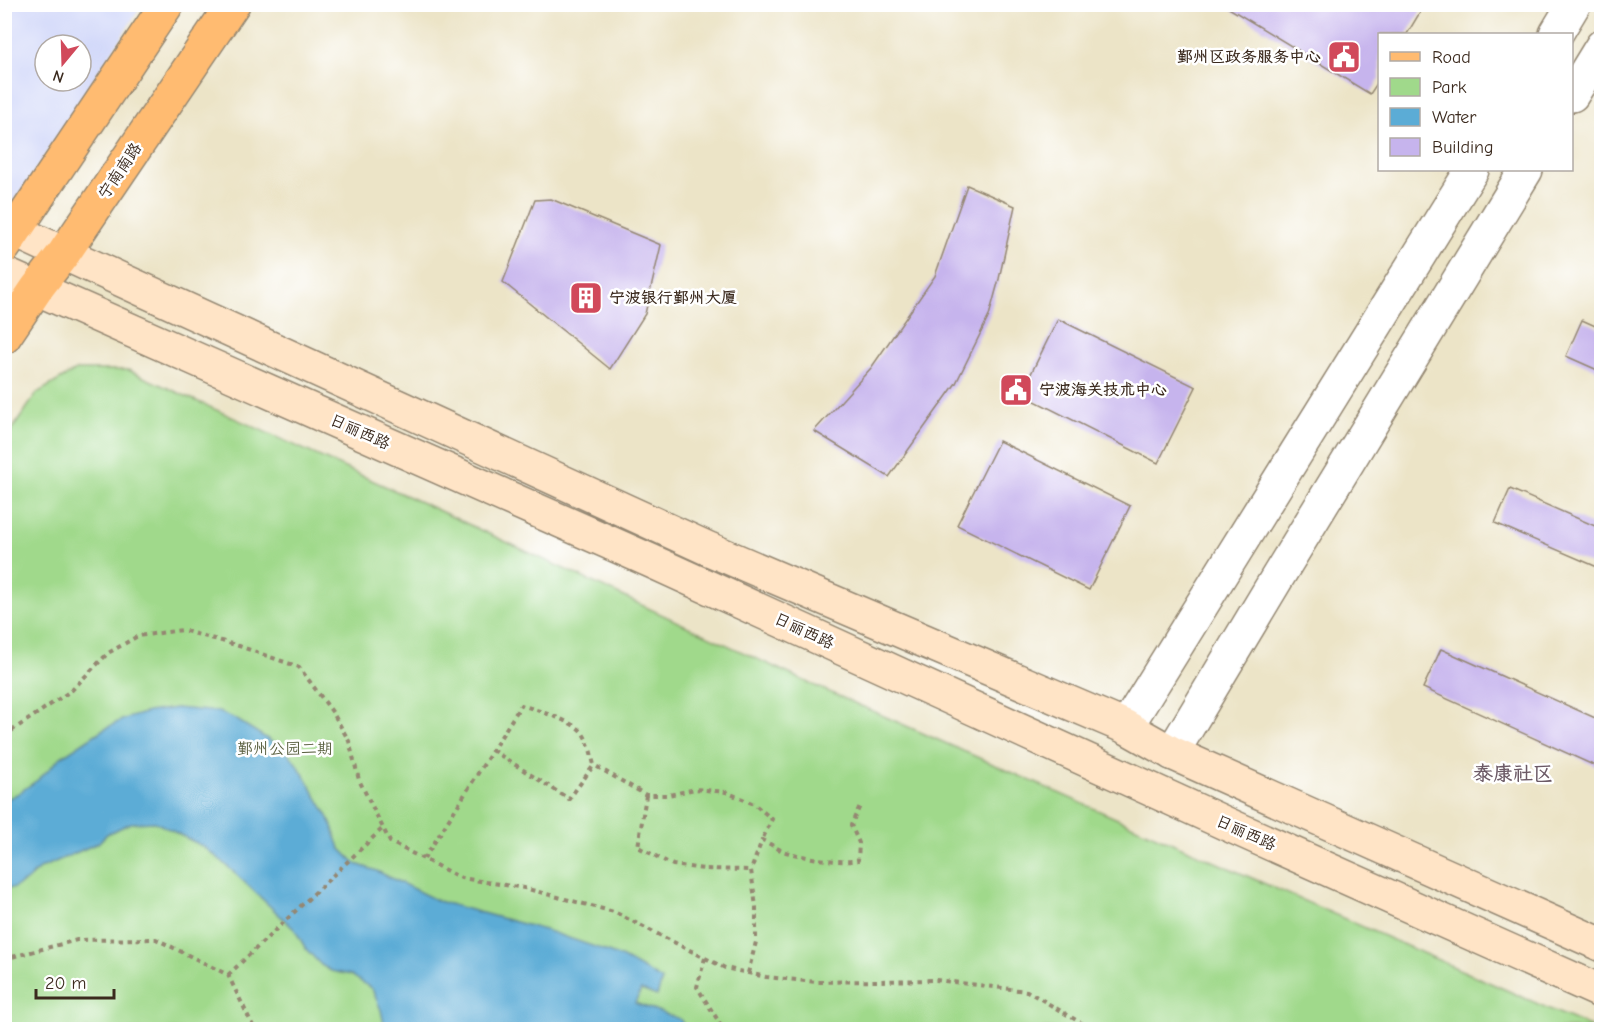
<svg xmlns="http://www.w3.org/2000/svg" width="1606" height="1034" font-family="'Comic Neue','LXGW WenKai TC',sans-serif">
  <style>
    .built { fill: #d3d9f9; fill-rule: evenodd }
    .green { fill: #a0d98b; stroke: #6e8254; stroke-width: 1.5 }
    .water { fill: #5bacd6; stroke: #4b6b7a; stroke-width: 1.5 }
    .building { fill: #c6b4ed }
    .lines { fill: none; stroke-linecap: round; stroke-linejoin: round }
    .tertiary-casing { stroke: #948772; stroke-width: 36 }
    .secondary-casing { stroke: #948772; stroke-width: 36 }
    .primary-casing { stroke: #948772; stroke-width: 36 }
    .path { stroke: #948772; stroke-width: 4; stroke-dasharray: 4.5 4.5; stroke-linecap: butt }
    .tertiary { stroke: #fff; stroke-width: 33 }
    .secondary { stroke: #ffe4c6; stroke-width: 33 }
    .primary { stroke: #ffbb71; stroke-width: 33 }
    .labels { text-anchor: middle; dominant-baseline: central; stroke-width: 5; stroke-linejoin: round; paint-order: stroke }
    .poi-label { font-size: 16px; font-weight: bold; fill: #3b2a1e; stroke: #fff; text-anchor: start }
    .street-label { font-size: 16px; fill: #3b2a1e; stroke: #fff }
    .park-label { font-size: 16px; fill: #595f3f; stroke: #fff }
    .quarter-label { font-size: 20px; font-weight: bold; fill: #6c5a66; stroke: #fff }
  </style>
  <rect width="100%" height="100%" fill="#fff"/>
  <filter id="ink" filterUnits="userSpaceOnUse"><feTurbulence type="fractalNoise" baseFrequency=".0167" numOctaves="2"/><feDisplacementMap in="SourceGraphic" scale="12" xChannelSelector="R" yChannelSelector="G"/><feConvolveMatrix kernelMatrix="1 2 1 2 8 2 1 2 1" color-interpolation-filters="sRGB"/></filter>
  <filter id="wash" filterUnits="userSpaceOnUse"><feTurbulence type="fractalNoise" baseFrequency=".008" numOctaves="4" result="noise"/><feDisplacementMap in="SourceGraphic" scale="24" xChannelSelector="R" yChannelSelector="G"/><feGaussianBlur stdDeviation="1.35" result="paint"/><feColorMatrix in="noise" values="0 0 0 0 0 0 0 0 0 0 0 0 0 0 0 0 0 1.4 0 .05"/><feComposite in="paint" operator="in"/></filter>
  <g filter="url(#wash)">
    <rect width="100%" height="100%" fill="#ece4c7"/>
    <path class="built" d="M5,5H142L13,205L5,201ZM45,45H81V81H45Z"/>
    <path class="green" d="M76,370H128L429,506L811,684L1595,1029L5,1030V440L37,393Z"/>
    <path class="water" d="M176,708L219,712L237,720L279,746L291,756L302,772L329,818L340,848L356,864L377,871L438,901L545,930L598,948L623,958L662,980L657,996L641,990L635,1003L680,1019L686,1029H385L381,1010L372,989L351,975L331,971L321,965L306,949L295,930L223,862L202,846L155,822L131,823L107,834L98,843L39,869L26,881L14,888H5V800L17,794L39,779L61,757L102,730L124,719L148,712Z"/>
    <g id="blocks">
      <path class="building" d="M1222,4H1425L1407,34H1380V79L1370,94Z
        M967,185L1015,206L999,279L989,316L956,383L889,477L814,431L871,368L935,276Z
        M551,199L661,245L645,314L610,369L503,282L535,200Z
        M1058,319L1196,387L1158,463L1021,394Z
        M1582,320L1602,329V372L1566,356Z
        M999,441L1130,506L1089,590L957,525Z
        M1510,489L1602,529V569L1495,523Z
        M1441,649L1602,721V769L1423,688Z"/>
    </g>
  </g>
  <g filter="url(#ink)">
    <use href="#blocks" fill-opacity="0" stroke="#948772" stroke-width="1.5"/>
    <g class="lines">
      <defs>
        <path id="tertiary" d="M1556,34L1574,4
          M1572,95L1602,46
          M1126,727L1472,170
          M1172,753L1277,578L1526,170"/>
        <path id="secondary" d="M4,226L709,549L1126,727L1172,753L1602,945
          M4,274L651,561L1229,825L1602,992"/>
        <path id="primary" d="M4,247L167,4
          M4,337L37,288L64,253L233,4"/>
      </defs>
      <use href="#tertiary" class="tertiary-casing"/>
      <use href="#secondary" class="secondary-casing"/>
      <use href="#primary" class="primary-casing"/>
      <path class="path" d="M4,736L72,690L108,653L138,636L182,630L239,646L299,667L333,713L349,741L359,780L390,842L461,878L524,888L614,912L725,968L766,977L816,982L936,980L1027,991L1093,1030
        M492,750L569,799L594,765
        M646,795L638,847L673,865L704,869L751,870
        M424,859L521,705C534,709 572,721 581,731C589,741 591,753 594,765L646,795H669L695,789L726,792L754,804L772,819L762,840
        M705,958L697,987L724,1030
        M4,959L77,940L156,939L228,975L255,1030
        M748,973L756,942V907L751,870L762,840C769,843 776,848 783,851C800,857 841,864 858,860L859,843L851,825L860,806
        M228,975L383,828"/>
      <use href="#tertiary" class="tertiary"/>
      <use href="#secondary" class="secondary"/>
      <use href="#primary" class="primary"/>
    </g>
  </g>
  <defs>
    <symbol id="civic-square" viewBox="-11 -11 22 22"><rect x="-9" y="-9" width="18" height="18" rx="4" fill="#d1495b" stroke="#fff"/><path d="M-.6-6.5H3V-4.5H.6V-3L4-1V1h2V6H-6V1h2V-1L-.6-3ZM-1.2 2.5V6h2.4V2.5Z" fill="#fff"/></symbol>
    <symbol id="building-square" viewBox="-11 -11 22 22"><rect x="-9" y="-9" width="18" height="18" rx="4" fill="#d1495b" stroke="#fff"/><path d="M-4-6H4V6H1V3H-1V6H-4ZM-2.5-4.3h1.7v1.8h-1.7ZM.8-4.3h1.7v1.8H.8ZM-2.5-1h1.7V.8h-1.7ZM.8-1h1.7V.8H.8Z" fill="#fff"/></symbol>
  </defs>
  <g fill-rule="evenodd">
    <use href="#civic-square" x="1325" y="38" width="38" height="38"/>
    <use href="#building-square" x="567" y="279" width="38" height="38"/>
    <use href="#civic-square" x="997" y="371" width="38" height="38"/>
  </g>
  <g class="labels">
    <g class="poi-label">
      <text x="1321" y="57" text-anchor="end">鄞州区政务服务中心</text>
      <text x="609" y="298">宁波银行鄞州大厦</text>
      <text x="1039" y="390">宁波海关技术中心</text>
    </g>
    <g class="street-label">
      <text transform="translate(120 171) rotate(-56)">宁南南路</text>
      <text transform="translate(360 432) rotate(24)">日丽西路</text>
      <text transform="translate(804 631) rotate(25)">日丽西路</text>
      <text transform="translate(1246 833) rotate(24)">日丽西路</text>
    </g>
    <g class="park-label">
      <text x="285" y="749">鄞州公园二期</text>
    </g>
    <g class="quarter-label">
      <text x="1513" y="773">泰康社区</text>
    </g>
  </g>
  <rect width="1606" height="1034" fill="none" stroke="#fff" stroke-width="24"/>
  <rect x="1378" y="33" width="195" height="138" fill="#ffffff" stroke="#b1aaa5" stroke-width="1.5"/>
  <rect x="1390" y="52" width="30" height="9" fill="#ffbb71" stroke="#b1aaa5" stroke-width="1.5"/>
  <text x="1432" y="63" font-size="18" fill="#3b2a1e">Road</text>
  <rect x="1390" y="78" width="30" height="18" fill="#a0d98b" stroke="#b1aaa5" stroke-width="1.5"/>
  <text x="1432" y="93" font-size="18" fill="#3b2a1e">Park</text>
  <rect x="1390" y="108" width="30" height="18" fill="#5bacd6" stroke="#b1aaa5" stroke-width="1.5"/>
  <text x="1432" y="123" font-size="18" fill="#3b2a1e">Water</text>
  <rect x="1390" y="138" width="30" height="18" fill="#c6b4ed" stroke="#b1aaa5" stroke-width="1.5"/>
  <text x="1432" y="153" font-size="18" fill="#3b2a1e">Building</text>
  <g transform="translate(63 63) rotate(199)"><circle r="28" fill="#ffffff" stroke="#b1aaa5" stroke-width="1.5"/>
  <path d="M0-4.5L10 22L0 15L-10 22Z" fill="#d1495b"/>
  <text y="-9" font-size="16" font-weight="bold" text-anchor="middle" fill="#3b2a1e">N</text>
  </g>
  <path d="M36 989v9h78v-9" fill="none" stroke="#3b2a1e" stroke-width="3"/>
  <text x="45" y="989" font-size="18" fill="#3b2a1e" stroke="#ffffff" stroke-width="4.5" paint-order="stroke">20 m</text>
</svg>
